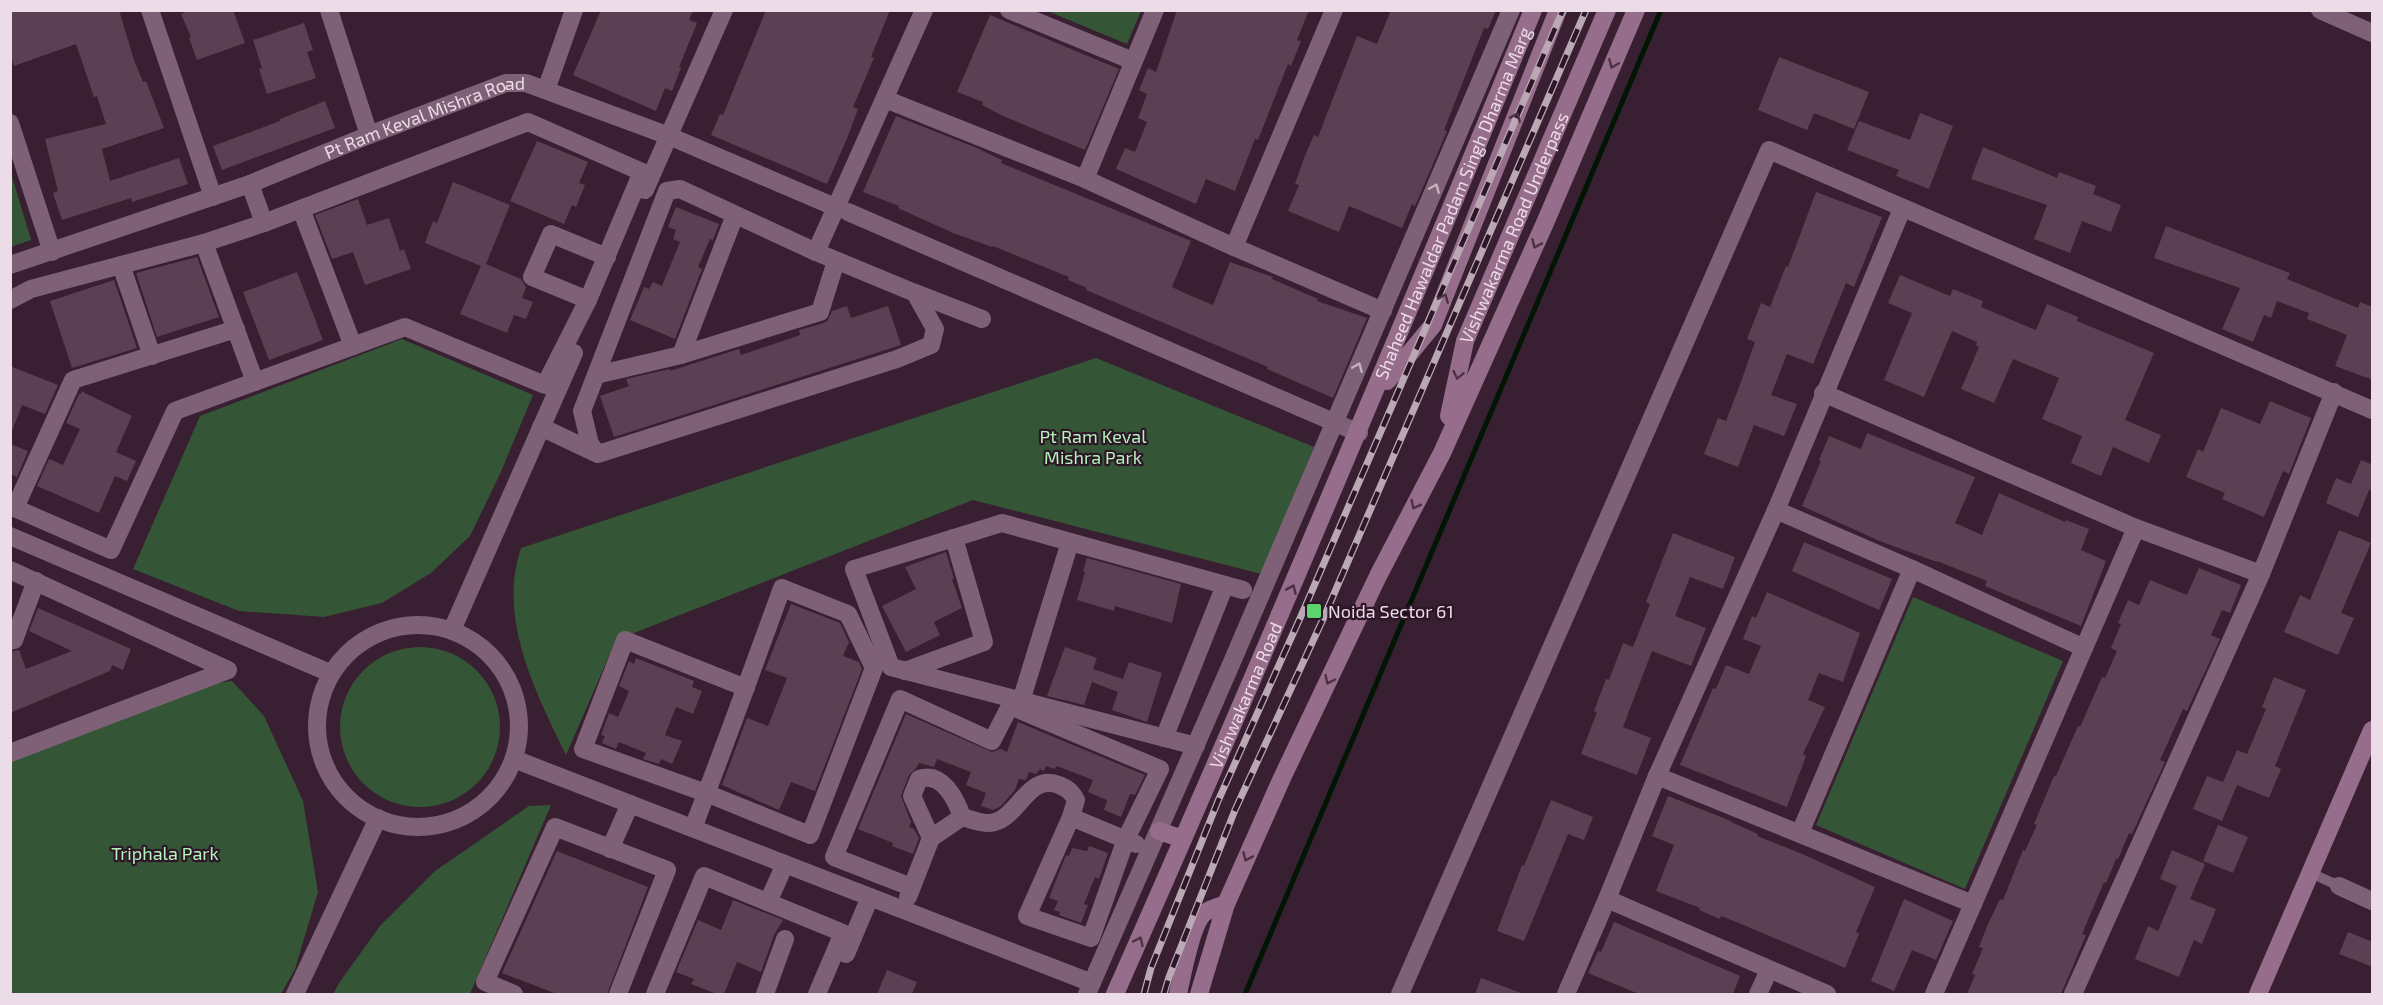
<svg xmlns="http://www.w3.org/2000/svg" width="2383" height="1005" font-family="'Exo 2',sans-serif">
  <style>
    .green { fill: #355537 }
    .lines { fill: none; stroke-linecap: round; stroke-linejoin: round }
    .stream { stroke: #001602; stroke-width: 5 }
    .building { fill: #5a4053 }
    .lane { stroke: #7e6176; stroke-width: 10 }
    .street { stroke: #7e6176; stroke-width: 18 }
    .secondary { stroke: #966e8b; stroke-width: 18 }
    .rail-casing { stroke: #baa8b5; stroke-width: 7 }
    .rail { stroke: #2d1627; stroke-width: 4.5; stroke-dasharray: 14; stroke-linecap: butt }
    .oneway { stroke: #4c3045 }
    .oneway2 { stroke: #c6b1bf }
    .poi-dot { fill: #5bd56d; stroke: #2d1627; stroke-width: 2 }
    .labels { text-anchor: middle; dominant-baseline: central; stroke-width: 4.5; stroke-linejoin: round; paint-order: stroke }
    .street-label { font-size: 18px; fill: #ecdce7; stroke: #2d1627 }
    .park-label { font-size: 18px; fill: #b4f3b9; stroke: #2d1627 }
    .poi-label { font-size: 18px; fill: #ecdce7; stroke: #2d1627; text-anchor: start }
  </style>
  <rect width="100%" height="100%" fill="#381f31"/>
  <path class="green" d="M1047,11H1141L1127,44Z
    M11,173L31,240L11,247H10Z
    M402,339L533,395L500,474L470,536L431,573L382,603L324,617L239,611L133,569L200,416Z
    M1096,358L1314,447L1261,574L973,500L616,640L566,755C536,693 497,619 521,548Z
    M1913,597L2063,661L1965,889L1816,825Z
    M340 727a80 80 0 1 1 160 0a80 80 0 1 1-160 0Z
    M232,681L264,716L303,801L318,892L295,969L281,994H11V760L217,683Z
    M551,805L470,994H333L339,983L380,926L435,871L529,806Z"/>
  <g class="lines">
    <path class="stream" d="M1245,994L1661,10"/>
  </g>
  <path class="building" d="M10,10H119L134,60L143,82L146,81L164,128L102,149L110,181L179,158L188,184L132,202L131,198L62,220L53,193L58,191L45,139L106,124L97,96L94,97L76,44L14,66L10,54Z
    M190,10H233L245,43L197,60L189,38L191,37L181,14Z
    M601,10H693L689,20L697,23L679,67L681,68L672,91L665,88L656,111L573,75Z
    M766,10H890L871,57L874,58L853,107L858,109L848,136L827,184L711,135L720,114L723,115Z
    M1177,10H1309L1297,40L1301,41L1291,66L1288,64L1258,140L1255,139L1235,191L1206,179L1196,204L1116,169L1125,148L1135,152L1147,122L1138,118L1147,94L1139,90L1148,68L1156,72Z
    M1391,10H1496L1488,29L1484,28L1444,130L1447,131L1415,206L1412,204L1402,228L1349,206L1339,232L1288,211L1299,185L1295,184L1304,158L1314,135L1318,137L1357,36L1377,44Z
    M990,15L1119,69L1085,150L1003,116L982,105L983,102L957,92Z
    M304,23L313,50L307,52L316,78L267,94L259,69L262,68L253,40Z
    M1779,57L1869,92L1854,129L1814,113L1807,130L1758,110Z
    M325,101L335,128L222,170L213,146L280,121V119Z
    M1920,113L1953,126L1929,189L1896,176L1899,170L1847,150L1859,121L1910,140Z
    M896,116L977,148L1002,160L1001,163L1191,241L1172,287L1184,293L1213,305L1230,262L1273,277L1272,279L1318,299L1317,301L1367,318L1333,398L1267,369L1268,367L1086,290L1087,288L1068,280L1069,277L993,246L992,247L953,233L898,208L899,206L863,192Z
    M537,141L588,162L579,183L585,185L576,207L572,205L564,224L510,201Z
    M1983,147L2057,178L2059,172L2096,186L2093,194L2121,205L2111,232L2082,221L2070,253L2034,239L2047,205L1971,179Z
    M453,182L510,205L486,264L521,279L526,287L522,298L533,302L526,319L514,315L507,333L460,314L481,266L425,243L433,221L437,223Z
    M1816,192L1882,217L1854,287L1846,283L1813,364L1787,354L1771,395L1797,404L1784,436L1754,425L1738,467L1704,454L1718,418L1726,421L1742,379L1755,342L1747,339L1761,303L1770,307L1786,266L1788,267Z
    M358,199L367,225L389,218L400,251L404,249L411,269L365,285L353,252L332,259L315,215Z
    M676,207L719,224L713,240L710,239L698,267L702,269L675,339L630,320L644,287L649,289L653,282L662,286L680,242L673,239L676,230L668,227Z
    M2166,226L2290,273L2287,279L2358,308L2360,302L2373,307V380L2335,366L2347,335L2307,319L2309,313L2277,301L2271,318L2264,315L2253,342L2222,329L2240,288L2154,258Z
    M197,257L219,317L157,337L136,273Z
    M297,272L323,340L269,360L243,292Z
    M1900,275L1950,296L1953,289L1983,301L1981,307L2036,330L2047,304L2078,317L2077,321L2154,353L2125,420L2161,435L2149,463L2113,447L2101,476L2071,463L2082,436L2042,419L2059,378L2013,359L1994,403L1961,389L1979,347L1976,345L1977,342L1952,331L1924,397L1884,380L1912,313L1888,303Z
    M114,280L137,348L72,368L50,301Z
    M847,306L851,318L888,306L901,345L614,437L600,396L629,386L626,379L670,369V371L739,349L741,355L800,335L799,330L824,323L828,320L832,311Z
    M10,366L58,385L45,414L22,405L12,431Z
    M81,391L132,416L116,452L136,461L127,481L115,476L99,513L37,486L49,459L63,465L80,429L66,423L79,394H81Z
    M2270,401L2311,418L2289,474L2283,471L2264,517L2222,499L2225,493L2186,477L2198,449L2203,452L2221,408L2260,424Z
    M1867,433L1975,477L1955,523L1982,535L1999,493L2065,522L2066,520L2089,529L2081,550L2106,561L2081,626L1985,586L1987,581L1937,561V562L1882,542L1802,506L1821,461L1819,460L1829,436L1861,449Z
    M10,444L28,451L17,477L10,474Z
    M2361,460L2373,465V491L2369,490L2358,517L2326,503L2336,478L2351,484Z
    M2339,530L2371,543L2341,613L2354,618L2338,655L2284,632L2300,595L2310,600Z
    M1673,533L1735,557L1723,589L1690,577L1675,616L1706,628L1691,666L1652,651L1623,727L1651,738L1637,775L1581,754L1597,712L1594,711L1606,679L1609,680L1623,643L1633,647L1650,604L1646,602Z
    M1804,542L1892,579L1879,610L1792,571Z
    M946,552L954,579H952L962,608L934,622L940,635L906,652L882,606L916,589L905,567Z
    M1087,558L1181,584L1172,623L1115,606L1114,611L1077,600L1085,572L1083,571Z
    M2199,568L2241,585L2230,613L2222,610L2211,635L2220,639L2187,711L2183,709L2160,760L2165,762L2132,834L2129,833L2118,859H2116L2106,883L2104,882L2082,934L2086,935L2061,994H1967L1975,975L1972,974L1983,948L1979,947L1988,924L2000,899L2003,900L2023,850L2025,851L2037,825L2034,824L2054,776H2056L2078,726L2080,727L2102,677L2105,678L2117,651L2111,648L2121,624L2118,623L2128,600L2139,605L2150,580L2187,595Z
    M1767,592L1860,633L1843,682L1819,673L1808,700L1825,707L1803,754L1806,756L1787,807L1680,765L1713,688L1716,689L1726,665L1749,674L1761,646L1743,639L1752,616L1756,618Z
    M791,604L840,623L849,642L843,656L859,662L862,669L815,791L791,782L779,810L722,785L747,718L768,726L787,678L765,670Z
    M38,608L131,649L123,670L112,665L110,671L10,713V652L19,650L26,669L72,651L29,631Z
    M1065,647L1097,658L1093,669L1123,679L1129,662L1162,673L1147,722L1112,710L1118,692L1092,682L1084,705L1047,696Z
    M636,658L694,681L692,687L702,691L693,714L676,707L665,735L682,741L672,764L661,759L659,764L643,759L646,753L619,742L616,749L602,743L605,736L601,735L609,713L618,717L629,691L619,686L629,661L634,664Z
    M2274,677L2306,690L2275,766L2281,769L2269,798L2237,785L2222,821L2193,809L2207,776L2223,782L2237,750L2247,754L2266,709L2262,707Z
    M906,714L992,752L1001,749L1007,752L1018,722L1145,775L1135,795L1130,794L1121,817L1104,810L1107,800L1088,792L1093,780L1057,766L1055,769L1046,766L1044,771L1040,769L1036,774L1029,772L1026,780L1019,779L1015,790L1001,806L993,810L981,806L986,793L966,785L971,772L937,759L934,767L919,763L916,768L909,775L901,796L911,822L909,827L914,829L919,838L913,854L892,846L893,843L858,829Z
    M1668,796L1731,821V822L1758,834L1757,836L1800,853L1875,887L1856,932L1859,934L1845,968L1739,923L1721,916L1720,919L1699,910L1700,908L1656,891L1674,845L1652,836Z
    M1551,800L1593,817L1584,840L1568,834L1524,941L1497,931L1522,865L1524,866Z
    M2218,825L2248,837L2233,873L2203,861Z
    M1089,846L1108,853L1099,879L1095,877L1084,904L1088,905L1081,923L1059,915L1060,912L1054,910L1058,901L1049,898L1066,855L1069,856L1072,848L1087,851Z
    M2172,850L2205,864L2190,899L2216,909L2202,944L2194,940L2179,977L2135,959L2148,926L2158,931L2177,886L2160,879Z
    M557,851L648,887L607,994H557L502,973Z
    M1904,899L1953,921L1936,960L1912,950L1894,991L1871,981Z
    M733,900L783,920L774,935L761,972L737,962L724,994H717L691,984L694,979L676,972L698,920L721,930Z
    M1614,922L1740,976L1733,994H1639L1588,973L1598,951L1601,952Z
    M2348,932L2373,942V967L2339,954Z
    M887,970L917,982L912,994H877Z
    M1481,978L1521,993V994H1475Z"/>
  <g class="lines">
    <path class="lane" d="M2311,873L2339,886"/>
    <g class="street">
      <path d="M150,10L213,197"/>
      <path d="M329,10L369,135"/>
      <path d="M1009,10L1133,61"/>
      <path d="M2320,10L2372,33"/>
      <path d="M546,90L574,10"/>
      <path d="M885,99L1085,179L1234,247L1383,311"/>
      <path d="M10,123L52,252"/>
      <path d="M1085,179L1155,10"/>
      <path d="M250,184L264,223"/>
      <path d="M645,190L724,10"/>
      <path d="M301,209L353,346"/>
      <path d="M848,212L1359,433"/>
      <path d="M204,243L255,382"/>
      <path d="M1234,247L1334,10"/>
      <path d="M816,252L924,10"/>
      <path id="s1" d="M10,265L250,184L369,135L506,83H526L669,136L835,207"/>
      <path d="M121,265L152,356"/>
      <path d="M915,293L982,319"/>
      <path d="M10,300L31,289L204,243L264,223L528,122L642,172L588,300L545,385L405,327L175,411L111,550L10,506"/>
      <path d="M588,300L532,277L551,234L607,257"/>
      <path d="M681,355L735,215"/>
      <path d="M596,375L681,355L820,312L836,261"/>
      <path d="M1823,393L2136,528L2261,574"/>
      <path d="M541,427L598,454L897,359L931,345L935,329L915,293L816,252L680,189L667,191L582,411L590,444L598,454"/>
      <path d="M15,508L73,380L236,329"/>
      <path d="M1776,510L1912,569L2084,648"/>
      <path d="M10,536L330,673"/>
      <path d="M10,570L228,670L10,753"/>
      <circle cx="418" cy="726" r="101"/>
      <path d="M452,630L574,353"/>
      <path d="M10,641L14,640L36,581"/>
      <path d="M905,671L984,642L954,538"/>
      <path d="M1021,701L1070,542"/>
      <path d="M1164,738L1225,585"/>
      <path d="M1196,746L891,667L854,569L1002,523L1243,590"/>
      <path d="M514,759L1092,983"/>
      <path d="M1657,776L1973,904"/>
      <path d="M693,828C724,748 753,668 782,588L848,614L874,668L810,835L706,793L583,749L625,640L746,688"/>
      <path d="M1800,833L1912,569"/>
      <path d="M931,838L962,817C970,819 982,824 990,823C1018,821 1027,772 1059,785C1068,789 1071,791 1076,800L1071,817L1136,844"/>
      <path d="M610,849L630,804"/>
      <path d="M2339,886L2372,901"/>
      <path d="M911,887L834,857L900,699L992,741L1010,706L1160,769L1126,839L1091,938L1027,916L1071,817"/>
      <path d="M908,897L931,838L912,796L919,779C942,771 956,799 962,817"/>
      <path d="M1607,899L1827,994"/>
      <path d="M768,902L785,864"/>
      <path d="M846,954L870,897"/>
      <path d="M295,994L378,818"/>
      <path d="M514,994L485,982L555,827L667,870L618,994"/>
      <path d="M655,994L704,876L843,933L817,994"/>
      <path d="M765,994L785,939"/>
      <path d="M1087,994L1232,662L1511,10"/>
      <path d="M1400,994L1769,150L2372,410"/>
      <path d="M1566,994L1607,899L1657,776L1776,510L1902,209"/>
      <path d="M1758,994L1769,970"/>
      <path d="M1934,994L2136,528"/>
      <path d="M2073,994L2261,574L2334,392"/>
    </g>
    <g class="secondary">
      <path d="M1387,381L1433,325L1558,10"/>
      <path id="s2" d="M1449,416L1465,341L1607,10"/>
      <path d="M1159,831L1183,839"/>
      <path id="s3" d="M1115,994C1259,669 1397,340 1533,10"/>
      <path d="M1178,994C1182,977 1191,924 1204,913C1210,909 1220,906 1226,904"/>
      <path d="M1199,994L1226,904L1282,778L1378,576L1442,453L1545,223L1636,10"/>
      <path d="M2258,994L2372,730"/>
    </g>
    <defs>
      <path id="rail" d="M1144,994L1151,968L1218,801L1305,607L1563,10
        M1164,994L1169,977L1235,810L1324,617L1586,10"/>
    </defs>
    <use href="#rail" class="rail-casing"/>
    <use href="#rail" class="rail"/>
  </g>
  <defs><path id="oneway-chevron" d="M-2-3.5L2.5 0L-2 3.5" fill="none" stroke-width="1.6" stroke-linecap="round" stroke-linejoin="round" transform="scale(1.5)"/></defs>
  <g class="oneway">
    <use href="#oneway-chevron" transform="translate(1613 64) rotate(113)"/>
    <use href="#oneway-chevron" transform="translate(1516 117) rotate(-68)"/>
    <use href="#oneway-chevron" transform="translate(1536 244) rotate(114)"/>
    <use href="#oneway-chevron" transform="translate(1444 298) rotate(-68)"/>
    <use href="#oneway-chevron" transform="translate(1458 375) rotate(102)"/>
    <use href="#oneway-chevron" transform="translate(1415 505) rotate(117)"/>
    <use href="#oneway-chevron" transform="translate(1292 589) rotate(-66)"/>
    <use href="#oneway-chevron" transform="translate(1329 680) rotate(115)"/>
    <use href="#oneway-chevron" transform="translate(1247 857) rotate(114)"/>
    <use href="#oneway-chevron" transform="translate(1139 941) rotate(-65)"/>
  </g>
  <g class="oneway2">
    <use href="#oneway-chevron" transform="translate(1435 188) rotate(-67)"/>
    <use href="#oneway-chevron" transform="translate(1358 367) rotate(-67)"/>
  </g>
  <rect class="poi-dot" x="1306" y="603" width="16" height="16" rx="3"/>
  <g class="labels">
    <g class="street-label">
      <text stroke="none"><textPath href="#s1" startOffset="441">Pt Ram Keval Mishra Road</textPath></text>
      <text stroke="none"><textPath href="#s3" startOffset="860">Shaheed Hawaldar Padam Singh Dharma Marg</textPath></text>
      <text stroke="none"><textPath href="#s2" startOffset="200">Vishwakarma Road Underpass</textPath></text>
      <text stroke="none"><textPath href="#s3" startOffset="326">Vishwakarma Road</textPath></text>
    </g>
    <g class="park-label">
      <text x="1093" y="436">Pt Ram Keval<tspan x="1093" dy="21">Mishra Park</tspan></text>
      <text x="165" y="853">Triphala Park</text>
    </g>
    <g class="poi-label">
      <text x="1328" y="611">Noida Sector 61</text>
    </g>
  </g>
  <rect width="2383" height="1005" fill="none" stroke="#ecdce7" stroke-width="24"/>
</svg>
